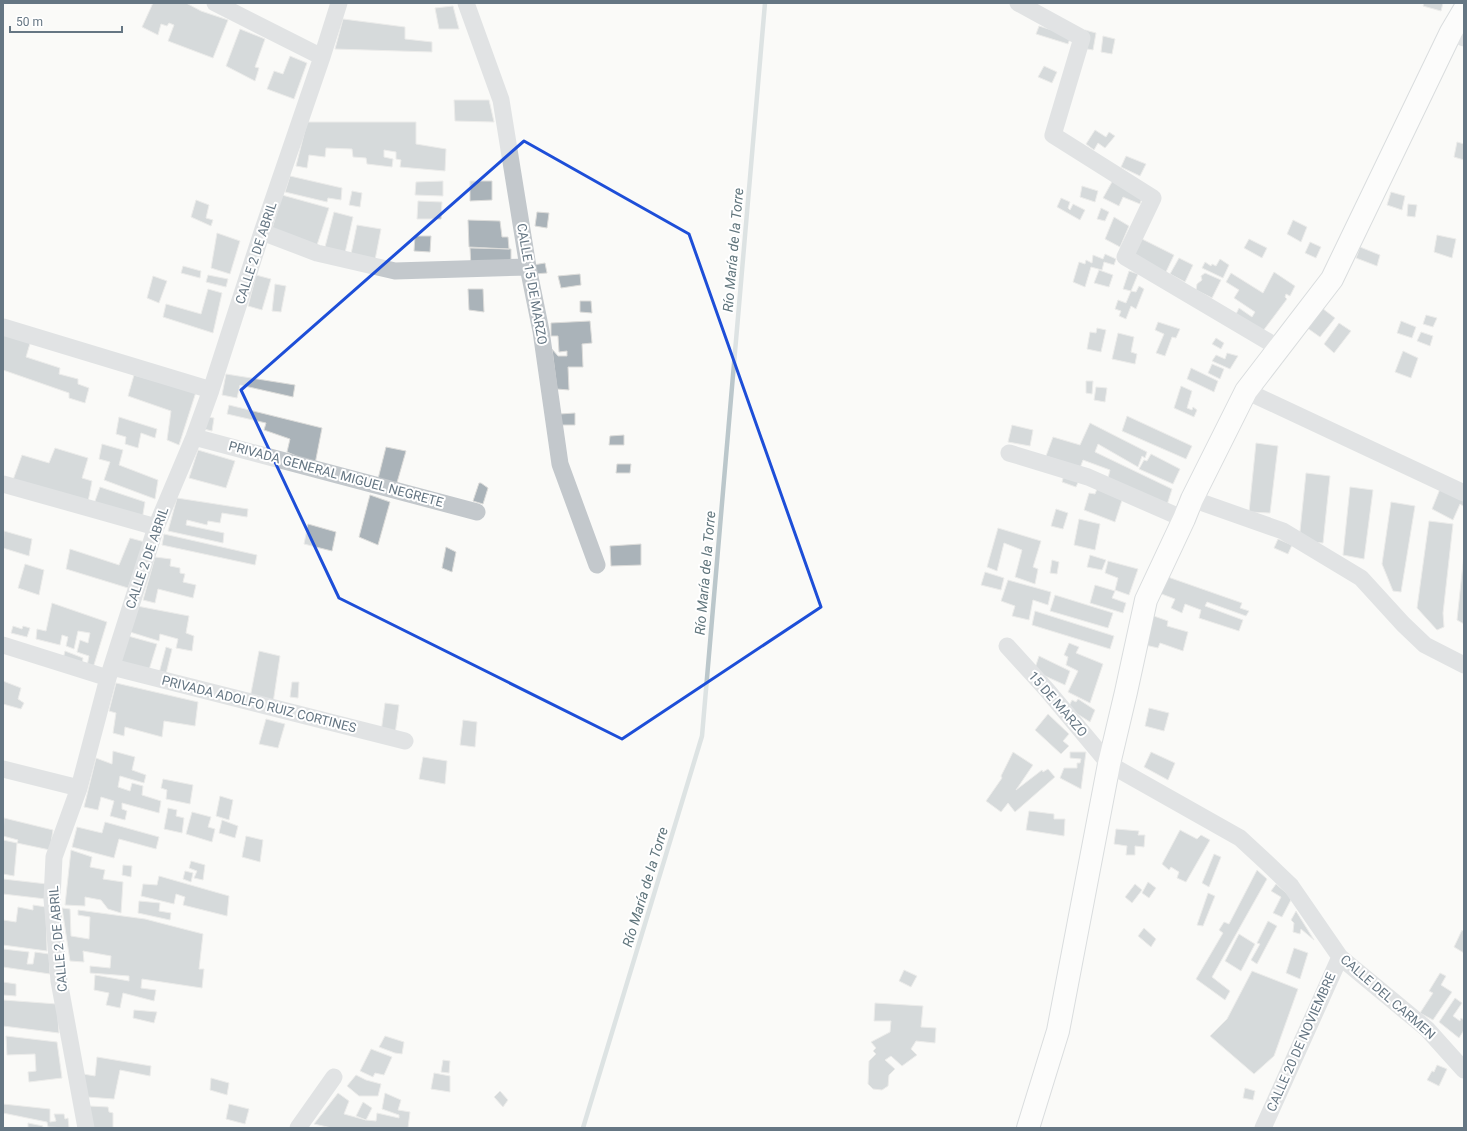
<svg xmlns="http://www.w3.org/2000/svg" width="1467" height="1131" font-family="Roboto,sans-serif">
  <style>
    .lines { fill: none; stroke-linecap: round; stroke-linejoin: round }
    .stream { stroke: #bbc7cb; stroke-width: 4.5 }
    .building { fill: #aab3b9; stroke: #dcdcda }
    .secondary-casing { stroke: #b3babf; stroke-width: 24 }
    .minor { stroke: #c3c8cc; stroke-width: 17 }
    .secondary { stroke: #fff; stroke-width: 22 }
    .marked { fill: none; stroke: #1d4ed8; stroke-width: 3; stroke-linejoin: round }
    .labels { text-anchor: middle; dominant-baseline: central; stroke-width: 4; stroke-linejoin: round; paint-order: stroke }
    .street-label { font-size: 13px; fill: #657683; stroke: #fff }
    .water-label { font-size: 14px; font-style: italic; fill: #60757c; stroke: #fff }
  </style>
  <rect width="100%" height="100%" fill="#fafaf8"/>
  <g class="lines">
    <path class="stream" d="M583,1128L702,736L765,3"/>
  </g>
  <path class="building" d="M153,3H186L201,11L228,20L213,58L168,41L174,25L169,23L167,26L161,24L158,35L142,27Z
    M1424,3H1443L1441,11L1423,6Z
    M453,6L459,29H439L435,8Z
    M343,19L405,27V39L432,42V52L335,49Z
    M1039,26L1071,36L1068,44L1036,34Z
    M240,29L265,39L255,67L259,68L255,81L226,66Z
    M1085,30L1096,33L1093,50L1082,48Z
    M1103,36L1115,39L1112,54L1101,52Z
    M290,56L307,63L294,99L267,89L274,71L283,74Z
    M1044,66L1057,72L1052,83L1038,77Z
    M454,100H489L494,122L455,121Z
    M307,122H416V144L446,149L445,171L400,167L401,160L396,159V152L384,150V157L393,159L392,167L367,164L366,158L353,157L352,149L326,148L325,157L309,155L307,168L296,166Z
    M1095,130L1106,137L1109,132L1115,136L1105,148L1098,143L1094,150L1086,144Z
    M1457,142L1464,144V160L1454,157Z
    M1126,156L1146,164L1140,176L1121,167Z
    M290,176L342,188L341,200L328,198L327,202L285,192Z
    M1113,180L1143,195L1140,204L1123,197L1119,206L1103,198Z
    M443,181V196L415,195L416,182Z
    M470,181H492V200L470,201Z
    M1082,186L1098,191L1095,202L1080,197Z
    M352,191L362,193L360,207L349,205Z
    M1391,192L1405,196L1402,210L1387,205Z
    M282,195L329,208L317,245L271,232Z
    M1061,198L1070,202L1068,208L1070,210L1073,204L1085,210L1080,220L1057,207Z
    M196,200L209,205L206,218L213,220L211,226L191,217Z
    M418,201L442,202L441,219H417Z
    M1408,204L1417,205L1415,217L1407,216Z
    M1101,208L1109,212L1105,221L1097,219Z
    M334,212L353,217L345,253L325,247Z
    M537,212L549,213L547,228L535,226Z
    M1114,217L1129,226L1120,247L1105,239Z
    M468,220L500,221L502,237H508L509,249L469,247Z
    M1293,220L1307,227L1301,242L1287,234Z
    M357,225L381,229L375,260L351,254Z
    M217,233L240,241L230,274L211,268Z
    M1437,235L1456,239L1452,258L1434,252Z
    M415,236H431L430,252L414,251Z
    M1136,236L1174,255L1165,274L1127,254Z
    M1249,239L1267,248L1262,258L1244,248Z
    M1310,242L1321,247L1316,258L1305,253Z
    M1360,247L1380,255L1377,266L1356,258Z
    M470,248L511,249V267H471Z
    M1105,254L1116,259L1114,265L1104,262L1102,270L1091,267L1085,287L1073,282L1079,262L1085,264L1086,260L1092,263L1093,255L1103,259Z
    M1179,258L1193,265L1185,282L1170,274Z
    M1220,259L1229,265L1223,278L1202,268L1205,262L1211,266L1212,264L1216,266Z
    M545,263L547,273L534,274L533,265Z
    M183,266L201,271L200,278L181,273Z
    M1099,270L1113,275L1109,287L1094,283Z
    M1129,271L1138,274L1131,291L1123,289Z
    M1274,272L1295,286L1290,296L1286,294L1285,297L1287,299L1263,331L1236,314L1239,308L1252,317L1255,312L1234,298L1239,290L1226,282L1231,273L1263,293Z
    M1205,273L1221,280L1212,298L1196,290L1197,284L1202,280L1201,276Z
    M580,274L581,285L561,288L558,276Z
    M208,275L228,279L226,287L206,282Z
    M256,275L271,279L262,310L248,306Z
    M153,276L167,281L159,303L147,298Z
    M275,284L286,286L281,312L272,311Z
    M1139,286L1144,289L1136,309L1131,306L1126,319L1119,316L1121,311L1115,309L1118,300L1126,303L1131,291L1136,292Z
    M208,289L222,293L213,333L163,317L166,304L201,314Z
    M468,289H483L484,312L469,310Z
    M580,301H591L592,313L580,312Z
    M1318,305L1335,318L1320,337L1303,325Z
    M1426,315L1437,318L1433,327L1423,324Z
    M590,321L592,343L582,344L583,367H568L569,390L557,389L552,349L558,356H567V351L559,352L558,336H551V323Z
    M1401,321L1416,327L1412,338L1397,333Z
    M1158,322L1180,329L1176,338L1172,337L1165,356L1156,353L1164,334L1155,330Z
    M1339,323L1351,331L1334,353L1324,344Z
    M1097,328L1106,330L1101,352L1087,349L1090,332L1096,333Z
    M1421,332L1433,336L1430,346L1417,341Z
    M1118,333L1134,337L1131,352L1137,354L1135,364L1112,359Z
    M3,335L31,340L26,357L60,368L59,374L78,379V384L89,388L85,403L69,398V393L3,370Z
    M1216,338L1224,343L1221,349L1212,344Z
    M1403,351L1418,358L1411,378L1395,372Z
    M1227,353L1238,356L1230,369L1212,361L1216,355L1225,359Z
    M1212,364L1224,369L1220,379L1208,373Z
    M1191,368L1218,381L1214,392L1187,379Z
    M226,374L295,385L293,397L240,385L237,398L222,395Z
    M134,375L196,392L179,445L167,440L171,411L128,396Z
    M1086,381H1093L1092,394L1086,393Z
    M1181,386L1192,391L1187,408L1192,410L1193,407L1197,410L1194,417L1174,408Z
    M1096,387L1107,388L1105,402L1094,400Z
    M229,405L322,428L315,464L287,452L290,439L264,430L266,423L227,414Z
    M575,413V425H561L560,414Z
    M1127,416L1192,446L1186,459L1122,431Z
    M119,417L157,429L155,438L141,433L138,448L125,444L126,437L116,434Z
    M207,417L214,418L212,431L204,429Z
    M1090,423L1147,452L1145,458L1142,456L1138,467L1098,444L1095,452L1172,489L1166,508L1107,482L1110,470L1083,460L1080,468L1046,456L1053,437L1080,445Z
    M1012,425L1033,430L1030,446L1008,442Z
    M624,435V445H609L610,436Z
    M1256,443L1278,446L1270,513L1249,512Z
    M102,444L123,450L119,465L158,480L155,499L104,480L110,462L99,459Z
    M386,447L406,451L396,486L378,479Z
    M55,448L88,458L82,478L92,481L88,502L13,480L22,455L49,463Z
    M198,450L235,461L226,488L189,478Z
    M1151,454L1180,469L1173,484L1139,469L1144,460L1147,461Z
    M617,464H631L630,473H616Z
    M1306,473L1330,476L1323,543L1299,541Z
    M1064,475L1079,480L1076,487L1062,482Z
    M479,483H481L488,488L483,504L473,501Z
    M1442,484L1464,495V503L1463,506L1460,504L1453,520L1432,509Z
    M100,487L145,502L142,520L94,504Z
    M1350,487L1373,490L1364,559L1343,555Z
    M1097,489L1122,500L1115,522L1084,510L1089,493L1095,494Z
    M370,495L390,502L378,545L359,537Z
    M177,498L248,509L247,517L222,513L220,523L208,521L207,525L187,520L186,525L224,533L223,543L168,531Z
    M1391,502L1415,506L1401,592L1393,591L1382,564Z
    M1056,509L1068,513L1063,529L1051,526Z
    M1079,519L1100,524L1095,550L1074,545Z
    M1429,521L1453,524L1443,613L1444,627L1437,630L1417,608Z
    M308,524L336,532L332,551L304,544Z
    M998,528L1041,541L1033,567L1038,569L1035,584L1015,577L1022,550L1004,543L997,571L987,567Z
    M4,531L32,539L29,556L3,548Z
    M164,534L257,555L255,565L162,545Z
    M130,538L145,542L128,588L66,569L70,549L119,565Z
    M1278,539L1292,545L1288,554L1274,548Z
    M641,544V565L611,566L610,546Z
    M446,547L456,552L452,572L442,568Z
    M1464,554V624L1457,620Z
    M1090,555L1106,560L1102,570L1087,567Z
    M155,557L171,559L170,566L180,568V573L185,574L183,582L196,585L193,598L158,589L155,603L143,600Z
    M1052,560L1059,562L1057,574L1050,573Z
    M1108,561L1138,569L1129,595L1115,590L1118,578L1105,573Z
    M25,564L44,570L39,595L18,588Z
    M985,572L1004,578L1001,590L981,585Z
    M1165,576L1242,603L1240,608L1249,611L1246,616L1207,602L1205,606L1243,620L1239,631L1199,618L1201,610L1185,604L1182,613L1171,608L1175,599L1159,593Z
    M1008,580L1051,592L1048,605L1033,600L1029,620L1012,616L1015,606L1001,601Z
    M1095,585L1115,591L1112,598L1126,603L1123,613L1090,603Z
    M1055,595L1113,613L1108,628L1050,611Z
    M52,603L107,622L93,668L87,666L89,656L77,652L80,640L88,643L90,633L78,631L74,649L66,646L68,637L62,635L60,645L36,639L37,629L46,631Z
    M137,606L189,616L186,633L194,636L192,651L176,648L178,639L160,634L159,641L130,632Z
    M1035,611L1114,636L1110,649L1032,625Z
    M1151,615L1168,621L1167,626L1188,632L1183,651L1160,643L1158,648L1141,644Z
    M13,626L22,629L23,626L30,628L27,637L11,633Z
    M128,636L157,644L148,673L119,666Z
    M1069,643L1079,647L1076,653L1103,664L1090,703L1068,692L1078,671L1066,665L1068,657L1064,655Z
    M166,647L172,649L165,678L158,677Z
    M65,651L83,658L82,665L63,659Z
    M259,651L280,656L273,703L250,698Z
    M1039,656L1070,671L1065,685L1034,671Z
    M3,681L21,688L18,699L24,703L21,709L3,704Z
    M292,682H299L298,698L290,697Z
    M116,683L198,702L195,726L164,721L162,737L125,727L124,736L113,733L116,713L109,711Z
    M1078,699L1095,710L1090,722L1068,708L1072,700L1076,702Z
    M385,703L399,705L395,734L381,732Z
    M1149,708L1169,713L1164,731L1145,726Z
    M1048,714L1069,734L1063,741L1069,746L1061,754L1035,730Z
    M266,719L285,724L278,748L259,744Z
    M463,720L477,722L475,747L460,745Z
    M113,751L135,757L132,770L146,775L144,783L120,776L118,787L130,791L132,783L143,786L142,795L161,801L159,813L122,803V809L127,811L125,820L110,816L114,801L101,797L98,810L84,807L96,758L112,764Z
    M1013,752L1033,765L1016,790L1042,770L1043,772L1048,769L1055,777L1015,812L1008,803L1001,812L986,801L1002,778L1001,776Z
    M1070,752H1086L1081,789L1060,778L1064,768H1077V763H1080L1081,759L1070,758Z
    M1151,752L1175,763L1168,780L1144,767Z
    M423,757L447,761L445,784L419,779Z
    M163,779L193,785L190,804L166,799L167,790L161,788Z
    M220,796L233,800L229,820L216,816Z
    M168,808L177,810L176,816L184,818L182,833L164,829Z
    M1029,811L1054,814V819H1065L1064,836L1026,830Z
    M192,812L211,817L208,827L215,829L212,842L186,834Z
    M4,818L53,830L50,850L17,843L18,840L3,836Z
    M222,820L238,826L235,838L219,833Z
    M105,822L159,837L156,849L119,839L114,858L72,847L77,827L102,833Z
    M1116,829L1139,831L1138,835H1145L1144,847L1135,846V855H1126L1127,846L1114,844Z
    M1180,830L1197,839L1201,835L1210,840L1186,882L1177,878L1179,872L1171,867L1169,870L1162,864Z
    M246,836L263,840L260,862L242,857Z
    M3,840L17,843L14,876L3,874Z
    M71,850L92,857L90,867L105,870L103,879L123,882L121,913L108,909L101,900L85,897V906L65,905Z
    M1214,854L1221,857L1209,887L1202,883Z
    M191,861L205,865L203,880L194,878L197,871L189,868Z
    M123,865L132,866L131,877L122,875Z
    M1257,870L1267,879L1212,977L1230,991L1225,1000L1196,979L1223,933L1219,930L1224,922L1229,924Z
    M185,871L193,873L191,882L183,879Z
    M159,876L229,896L227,916L183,905L185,897L176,894L174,904L141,896L143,884L157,885Z
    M3,879L47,884L46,899L3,894Z
    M1148,882L1156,888L1149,898L1142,893Z
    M1135,884L1142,890L1132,903L1125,897Z
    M1276,884L1292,898L1282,917L1273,913L1281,897L1271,891Z
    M1208,893L1215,896L1203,926L1197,925Z
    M139,901L160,903L159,911L171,913L170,920L138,913Z
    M33,905L46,907L47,951L3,945V920L16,922L18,907L33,910Z
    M62,908L70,909L71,936L89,939L90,917L78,915V910L145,919L203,934L199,969H204L202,988L142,979L141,988L156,990L154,1001L123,993L120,1008L106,1005L109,993L94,990L95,975L129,981V976L90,973V966L110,968L111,956L83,951L84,962L70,961Z
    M1296,911L1314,940L1301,929L1300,934L1293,932L1294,923L1291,920Z
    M1268,921L1277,926L1257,964L1251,960L1260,944L1257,943Z
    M1144,928L1156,939L1151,947L1138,936Z
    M1462,930L1464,932V953L1454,947Z
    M1239,934L1255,944L1241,971L1225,961Z
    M1294,948L1308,953L1300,979L1286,973Z
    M3,949L29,952L27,964H33L35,952L49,954L50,974L3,967Z
    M904,970L917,976L911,987L899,981Z
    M1252,971L1298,989L1274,1056L1254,1074L1210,1036L1227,1019Z
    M1440,973L1446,976L1441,985L1452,992L1433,1020L1420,1013L1433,993L1429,991Z
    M3,982L16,984V996L3,995Z
    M1455,998L1462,1003L1453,1016L1460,1021L1461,1018L1464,1020V1030L1459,1038L1439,1022Z
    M3,1000L57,1004L59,1033L3,1026Z
    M875,1003L923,1006L921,1027L936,1028L935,1043L916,1041L911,1049L917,1055L902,1066L891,1056L885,1060L895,1069L889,1075L888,1086L882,1090L873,1089L868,1084L869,1061L876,1054L873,1051L876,1048L871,1042L890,1032L891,1021H874Z
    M134,1010L157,1012L154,1023L133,1018Z
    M6,1036L57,1042L62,1078L29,1082L28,1072L36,1071L35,1054L7,1055Z
    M385,1036L404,1042L402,1054L395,1053L379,1047Z
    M371,1049L392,1057L384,1075L375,1073L373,1077L360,1071Z
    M97,1057L151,1066L150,1076L120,1070L114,1099L87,1097L83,1074L95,1076Z
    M443,1060L450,1061L449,1073L441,1072Z
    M1437,1065L1447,1069L1439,1086L1427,1080L1432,1071L1434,1072Z
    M434,1073L450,1076V1092L431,1089Z
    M356,1075L366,1080L381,1084L378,1096H359L347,1086Z
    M211,1078L229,1083L227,1095L210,1090Z
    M1245,1088L1255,1091L1253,1100L1243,1098Z
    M500,1091L508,1100L503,1107L494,1097Z
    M338,1093L349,1101L344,1114L366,1120L376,1121L377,1113L399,1118V1115L382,1109L385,1093L401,1100L398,1110L410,1112L408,1128H332L314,1124Z
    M363,1102L372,1108L366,1120L356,1116Z
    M3,1104L50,1109V1122L56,1121L54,1114H64L65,1119L68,1118L69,1128L48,1127L47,1122L3,1113Z
    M229,1104L249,1109L245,1124L226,1119Z
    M89,1106L108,1107L109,1112L113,1113V1128H91Z
    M28,1123L43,1126L42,1128H28Z"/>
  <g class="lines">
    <defs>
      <path id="secondary" d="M1028,1128L1058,1031L1109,764L1126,692L1146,600L1184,519L1192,499L1246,391L1332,279L1451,32L1464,10"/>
    </defs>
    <use href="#secondary" class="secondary-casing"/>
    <path class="minor" d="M215,3L322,57
      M466,3L501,100L528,267L541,331L560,464L597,565
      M1018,3L1082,38L1053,135L1153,198L1125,257L1279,348
      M1451,32L1464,38
      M262,232L317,253L395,271L528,267
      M3,327L211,390
      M1246,391L1464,493
      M194,437L477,512
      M1009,453L1088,477L1184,519
      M3,484L156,527
      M1192,499L1283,531L1361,578L1403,624L1425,645L1464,665
      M3,645L108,678
      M1007,646L1047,690L1109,764L1240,838L1266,862L1291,886L1340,957L1427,1029L1464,1070
      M112,667L405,741
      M3,769L79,788
      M86,1128L59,981L52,899L54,857L79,788L108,678L156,527L194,437L211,390L262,232L322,57L339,3
      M298,1128L334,1077
      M1263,1128L1340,957"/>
    <use href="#secondary" class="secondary"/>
  </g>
  <path d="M0 0H1467V1131H0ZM524,141L689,234L821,607L622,739L339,598L241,390Z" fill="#fafaf8" fill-opacity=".55" fill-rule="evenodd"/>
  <path class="marked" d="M524,141L689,234L821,607L622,739L339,598L241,390Z"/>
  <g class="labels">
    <g class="street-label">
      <text transform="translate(256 253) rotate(-72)">CALLE 2 DE ABRIL</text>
      <text transform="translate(532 284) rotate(80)">CALLE 15 DE MARZO</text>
      <text transform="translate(336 474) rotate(15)">PRIVADA GENERAL MIGUEL NEGRETE</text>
      <text transform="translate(147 558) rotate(-71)">CALLE 2 DE ABRIL</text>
      <text transform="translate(259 704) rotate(14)">PRIVADA ADOLFO RUIZ CORTINES</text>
      <text transform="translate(1058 704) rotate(49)">15 DE MARZO</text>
      <text transform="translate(58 939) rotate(-95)">CALLE 2 DE ABRIL</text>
      <text transform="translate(1388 997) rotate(41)">CALLE DEL CARMEN</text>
      <text transform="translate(1301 1042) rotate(-66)">CALLE 20 DE NOVIEMBRE</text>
    </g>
    <g class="water-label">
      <text transform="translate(733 250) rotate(-85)">Río María de la Torre</text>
      <text transform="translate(705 573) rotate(-85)">Río María de la Torre</text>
      <text transform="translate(645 887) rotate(-73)">Río María de la Torre</text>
    </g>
  </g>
  <rect width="1467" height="1131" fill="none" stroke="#657683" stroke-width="8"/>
  <path d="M10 26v6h112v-6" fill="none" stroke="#657683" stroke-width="2"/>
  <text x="16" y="26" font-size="12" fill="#657683" stroke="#ffffff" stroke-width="3" paint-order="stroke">50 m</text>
</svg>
